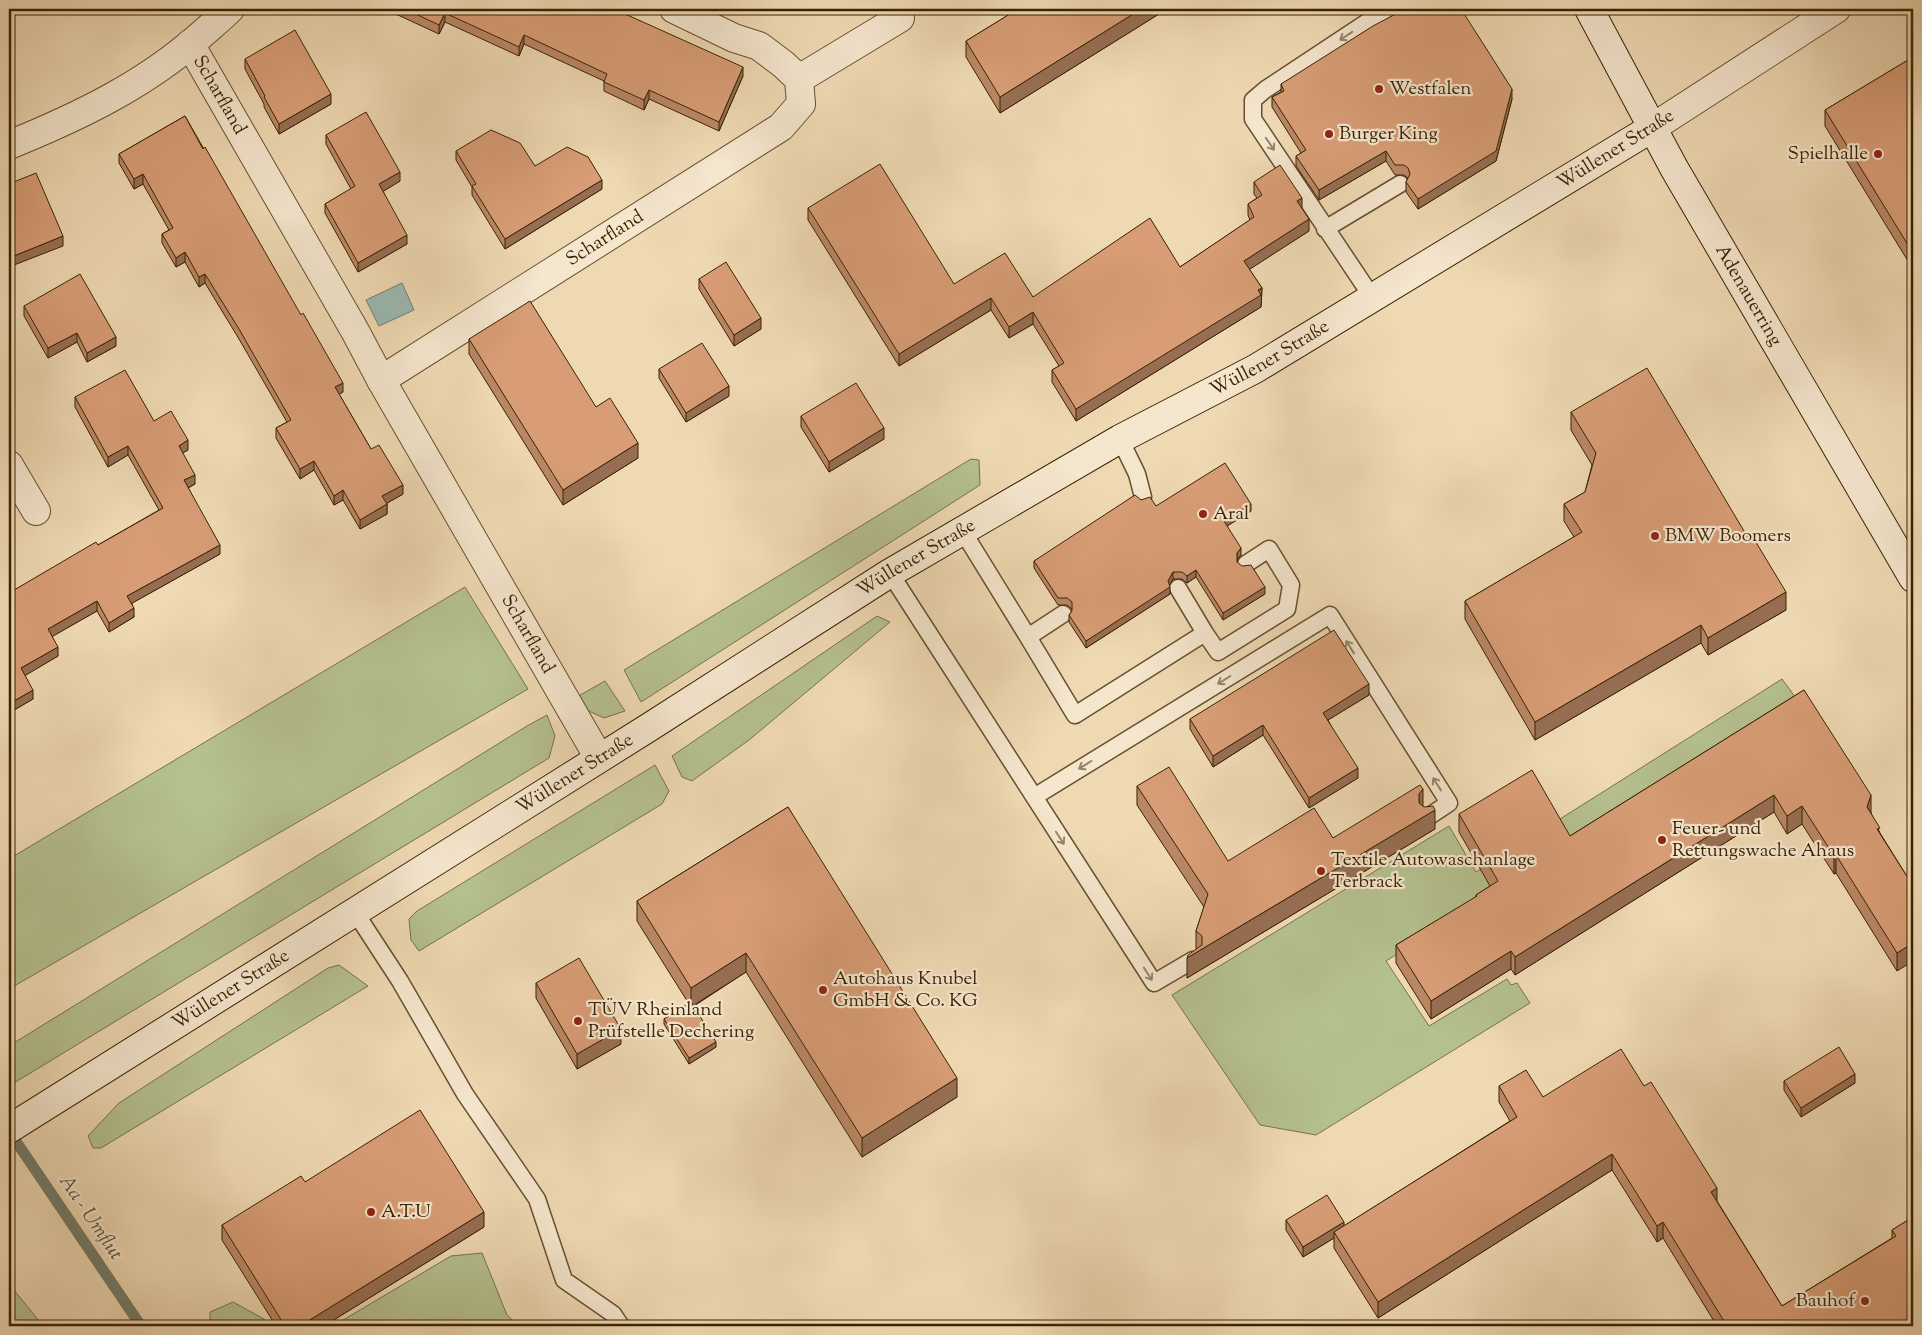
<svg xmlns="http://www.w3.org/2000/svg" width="1922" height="1335" font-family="'Sorts Mill Goudy',serif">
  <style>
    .green { fill: #b5c08f; stroke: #777248 }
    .water { fill: #9ab9b1; stroke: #737d6b }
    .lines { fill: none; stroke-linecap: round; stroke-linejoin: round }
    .stream { stroke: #737d6b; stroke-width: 11 }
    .service-casing { stroke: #66502e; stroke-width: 19 }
    .minor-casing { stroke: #66502e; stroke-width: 30 }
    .tertiary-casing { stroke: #66502e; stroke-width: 30 }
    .secondary-casing { stroke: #392301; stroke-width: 30 }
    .service { stroke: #f5e6ce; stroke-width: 16 }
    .minor { stroke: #f5e6ce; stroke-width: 28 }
    .tertiary { stroke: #f5e6ce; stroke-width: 28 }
    .secondary { stroke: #f5e6ce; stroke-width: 28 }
    .wall { fill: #ba8765; stroke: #392301 }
    .shaded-wall { fill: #976e53; stroke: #392301 }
    .building { fill: #d89d76; stroke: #392301 }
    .oneway { stroke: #978468 }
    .poi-dot { fill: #8f2418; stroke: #f5e6ce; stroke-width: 2 }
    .labels { text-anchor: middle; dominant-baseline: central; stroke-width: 4.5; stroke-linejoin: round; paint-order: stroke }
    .poi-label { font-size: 19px; fill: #392301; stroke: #f5e6ce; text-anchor: start }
    .street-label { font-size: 19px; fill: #392301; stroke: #f5e6ce }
    .water-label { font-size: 20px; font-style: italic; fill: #565036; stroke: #f5e6ce }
  </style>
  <rect width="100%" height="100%" fill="#efd9b3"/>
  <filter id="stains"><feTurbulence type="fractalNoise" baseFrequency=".004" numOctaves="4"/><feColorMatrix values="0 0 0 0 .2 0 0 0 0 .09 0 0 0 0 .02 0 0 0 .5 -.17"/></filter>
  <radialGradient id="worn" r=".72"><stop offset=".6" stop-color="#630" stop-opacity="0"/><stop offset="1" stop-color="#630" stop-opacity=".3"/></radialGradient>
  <path class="green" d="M971,459L979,460L980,485L641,702L624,670Z
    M465,587L528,689L9,989V859Z
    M877,616L890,622L749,740L692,781L682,777L672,756Z
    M1782,679L1801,705L1386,961L1429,1026L1507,979L1511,985L1517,983L1530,1003L1316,1135L1260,1125L1172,995L1449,826L1476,872Z
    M605,681L625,711L604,718L580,707L575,698Z
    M547,715L555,736L549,758L9,1086V1046L527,726Z
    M655,765L669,791L662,804L419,951L411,940L409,919L417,911Z
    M339,965L368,986L101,1148H93L88,1136L119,1103L328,968Z
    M482,1253L507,1315L519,1326H333L451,1256Z
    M9,1284L43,1326H9Z
    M233,1302L264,1319L268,1326H210V1312Z"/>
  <path class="water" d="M402,283L414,310L379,326L366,300Z"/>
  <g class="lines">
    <path class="stream" d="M9,1131L141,1326"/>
    <defs>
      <path id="service" d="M1407,9L1411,14
        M1325,229L1400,184
        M1372,297L1253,119V100L1266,89L1387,9
        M1120,439L1137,474L1143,497
        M962,530L1028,637L1063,614
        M890,573L1154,983L1193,960
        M1205,633L1218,652L1287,609L1291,585L1269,549L1246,564
        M1028,637L1075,715L1205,633L1178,588
        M1034,797L1330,615L1449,803L1428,817
        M355,912L400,981L465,1094L537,1199L564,1280L613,1314L621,1326"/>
      <g id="minor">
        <path id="s1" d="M190,44L355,331L381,380L599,758"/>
        <path d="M799,79L900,18"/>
        <path d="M9,145C78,117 145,85 201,35C211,26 221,18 230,9"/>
        <path id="s2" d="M381,380L781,127L801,104L799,79L783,64L759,46L734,38L674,9"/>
        <path d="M9,465L36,511"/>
      </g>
      <path id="tertiary" d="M1652,128L1836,9"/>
      <g id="secondary">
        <path id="s3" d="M1589,9L1674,168L1913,578"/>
        <path id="s4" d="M9,1129L648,728L890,573L1120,439L1255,369L1652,128"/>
      </g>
    </defs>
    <use href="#service" class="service-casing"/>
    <use href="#minor" class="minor-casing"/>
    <use href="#tertiary" class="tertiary-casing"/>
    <use href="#secondary" class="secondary-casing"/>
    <use href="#service" class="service"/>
    <use href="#minor" class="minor"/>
    <use href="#tertiary" class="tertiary"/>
    <use href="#secondary" class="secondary"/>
  </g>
  <path class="wall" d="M385,9H614L743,76L719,131L649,99L644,110L604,91V81L524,44L519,56L445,22L439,34Z
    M1018,9H1167L1000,113L966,57V41Z
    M1913,57V257L1908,261L1825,126V110Z
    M245,59L331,104L279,134L264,107V104L245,69Z
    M1281,84L1512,99L1496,161L1418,209L1406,192V182L1408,178L1404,175H1395L1386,161L1319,200L1296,166V156L1301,153L1272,107V97L1281,92Z
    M185,116L343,392L339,394L371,449L403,494L387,503V514L360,529L343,500L334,505L314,470L300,479L276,438V428L287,422L239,339L205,283L199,287L185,262L176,267L162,243V234L169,230L143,184L134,189L119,163V154Z
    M326,135L400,181L383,191L407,244L358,272L325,213V204L351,189L326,144Z
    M456,151L535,166L602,189L505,249L472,195V187L456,160Z
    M1254,182L1302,208L1309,231L1249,269L1262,288L1261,307L1076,421L1052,382V370L1059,366L1033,324L1009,338L991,310L899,366L808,220V208L954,284L1033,297L1180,267L1250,220L1248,215V204L1257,198L1254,194Z
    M699,279L761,329L734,346L699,289Z
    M24,306L116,346L87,362L77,342L48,358L24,316Z
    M469,339L596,407L638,458L563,505L469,354Z
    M659,369L729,396L686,422L659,378Z
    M75,397L154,421L188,450L182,453L195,484L188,488L220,554L132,603L134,617L109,632L97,611L52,636L58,656L25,675L33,699L9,713V593L98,545L159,510L128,455L108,467L75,407Z
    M1571,412L1786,610L1708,655L1701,643L1535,740L1465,619V601L1574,537L1564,521V504L1585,492L1592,465L1571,430Z
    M801,416L884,439L829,472L801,427Z
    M1141,500L1156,506L1251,511L1227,526L1241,555L1237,560V562L1265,594L1223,620L1196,577L1187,583L1182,579H1173L1169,585L1170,594L1086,648L1069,622V615L1072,611V609L1067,605H1058L1034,568V561Z
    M1804,690L1871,813L1880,833L1913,886L1897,971L1836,873L1834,874L1802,824L1787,834L1774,812L1515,975L1511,969L1431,1019L1396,963V945L1476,897V895L1490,886L1459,832V814L1570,836Z
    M1369,695L1328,720L1358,778L1309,808L1263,735L1213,767L1190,729V719Z
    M1137,786L1228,861L1333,838L1423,806L1435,829L1187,978L1196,950V931L1204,907L1137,805Z
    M788,807L957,1097L862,1157L746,972L694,1006L716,1047L689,1064L664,1024V1019L689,1004L637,921V901Z
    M536,983L621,1044L577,1069L536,998Z
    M1784,1081L1855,1083L1801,1117L1784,1090Z
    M1499,1086L1543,1097L1717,1201L1782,1306L1892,1238V1230L1913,1217V1326H1717L1663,1238L1657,1242L1612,1170L1378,1318L1334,1248V1238L1303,1257L1286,1230V1220L1344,1226L1510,1121L1499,1102Z
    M305,1182L484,1227L324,1326H276L222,1240V1225Z"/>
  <path class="shaded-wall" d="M1141,9H1167L1000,113V97Z
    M445,13V22L439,34V25Z
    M524,35V44L519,56V47Z
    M743,67V76L719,131V122Z
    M1512,89V99L1496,161L1418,209V199Z
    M649,90V99L644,110V100Z
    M331,94V104L279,134V124Z
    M1386,151V161L1319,200V190Z
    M400,172V181L379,194V184Z
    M143,174V184L134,189V179Z
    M602,180V189L505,249V239Z
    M1302,198V210L1297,201Z
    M1309,219V231L1244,273V261Z
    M407,235V244L358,272V263Z
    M63,236V246L9,267V258Z
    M1913,242V257L1908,261V245Z
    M185,252V262L176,267V258Z
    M205,274V283L199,287V277Z
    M1262,288L1261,307L1076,421V409Z
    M991,298V310L899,366V354Z
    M1033,312V324L1009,338V327Z
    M761,318V329L734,346V335Z
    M77,333V342L48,358V348Z
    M116,337V346L87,362V353Z
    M343,383V392L335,397V387Z
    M729,386V396L686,422V413Z
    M884,428V439L829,472V462Z
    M188,440V450L179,455V446Z
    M638,443V458L563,505V490Z
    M128,446V455L108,467V457Z
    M314,461V470L300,479V469Z
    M195,475V484L184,490V480Z
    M403,485V494L382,506V496Z
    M343,490V500L334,505V496Z
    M387,504V514L360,529V520Z
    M1251,504V511L1224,528V521Z
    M220,545V554L127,606V596Z
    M1241,548V555L1237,560V553Z
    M1196,570V577L1187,583V576Z
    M1173,572V579L1168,588L1170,587V594L1086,648V641L1168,581Z
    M1265,587V594L1223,620V613Z
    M1786,592V610L1708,655V638Z
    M97,601V611L48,639V629Z
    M134,608V617L109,632V623Z
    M1701,625V643L1535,740V722Z
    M58,647V656L21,678V668Z
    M1369,684V695L1323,723V713Z
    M33,690V699L9,713V704Z
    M1263,725V735L1213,767V756Z
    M1358,768V778L1309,808V798Z
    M1423,789V808L1419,813V794Z
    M1774,795V812L1515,975V957Z
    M1871,795V813L1867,807Z
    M1802,806V824L1787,834V816Z
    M1435,810V829L1187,978V958Z
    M1836,855V873L1834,874V856Z
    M1913,943V961L1897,971V953Z
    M1511,951V969L1431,1019V1001Z
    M746,953V972L691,1007V988Z
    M621,1029V1044L577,1069V1054Z
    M716,1042V1047L689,1064V1058Z
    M1855,1074V1083L1801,1117V1108Z
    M957,1078V1097L862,1157V1138Z
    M1612,1154V1170L1378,1318V1302Z
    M1717,1188V1204L1711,1192Z
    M484,1212V1227L324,1326H300Z
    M1344,1222V1232H1334V1238L1303,1257V1247Z
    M1663,1222V1238L1657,1242V1226Z"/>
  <path class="building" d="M405,9H614L743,67L719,122L649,90L644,100L604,82L607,74L524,35L519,47L445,13L439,25Z
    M1018,9H1141L1000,97L966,41Z
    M1419,9H1461L1512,89L1496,151L1418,199L1406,182L1410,174L1408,168L1404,165H1395L1386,151L1319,190L1296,156L1306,150L1272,97L1284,91L1281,84L1373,26L1403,10L1408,13L1417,12Z
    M295,30L331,94L279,124L264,97L265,96L245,59Z
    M1913,57V242L1908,245L1825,110Z
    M366,112L400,172L379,184L407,235L358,263L325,204L355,186L326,135Z
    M185,116L203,149L205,147L301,315L303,313L343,383L335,387L371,449L379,445L403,485L382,496L387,504L360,520L343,490L334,496L314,461L300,469L276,428L291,420L239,329L205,274L199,277L185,252L176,258L162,234L173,228L143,174L134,179L119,154Z
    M491,130L520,143L535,166L567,147L588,157L602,180L505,239L472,186L476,184L456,151Z
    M880,164L954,284L1005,253L1033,297L1150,218L1180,267L1254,217L1248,204L1262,195L1254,182L1280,165L1302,198L1297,201L1309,219L1244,261L1262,288L1258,290L1261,295L1076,409L1052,370L1064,363L1033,312L1009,327L991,298L899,354L808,208Z
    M36,173L63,236L9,258V184Z
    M726,262L761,318L734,335L699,279Z
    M80,274L116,337L87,353L77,333L48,348L24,306Z
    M530,301L596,407L610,398L638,443L563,490L469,339Z
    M702,343L729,386L686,413L659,369Z
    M1647,368L1747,536L1751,534L1786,592L1708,638L1701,625L1535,722L1465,601L1582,532L1564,504L1585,492L1596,453L1571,412Z
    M125,370L154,421L171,411L188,440L179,446L195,475L184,480L220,545L127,596L134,608L109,623L97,601L48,629L58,647L21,668L33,690L9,704V593L96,542L98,545L163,508L128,446L108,457L75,397Z
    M856,383L884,428L829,462L801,416Z
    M1225,463L1251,504L1224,521L1241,548L1237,553V562L1242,566L1251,565L1265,587L1223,613L1196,570L1187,576L1182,572H1173L1168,581L1170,587L1086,641L1069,615L1072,611V602L1067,598H1058L1034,561L1135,495L1141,500L1150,497L1156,506Z
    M1334,630L1369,684L1323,713L1358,768L1309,798L1263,725L1213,756L1190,719Z
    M1804,690L1871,795L1867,807L1880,828L1877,829L1913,886V943L1897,953L1836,855L1834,856L1802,806L1787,816L1774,795L1515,957L1511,951L1431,1001L1396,945L1477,896L1476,895L1498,881L1459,814L1532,770L1570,836Z
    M1169,767L1228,861L1314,808L1333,838L1420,785L1423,789L1419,794V803L1424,807L1433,806L1435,810L1187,958L1188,955L1202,945V936L1196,931L1208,894L1137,786Z
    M788,807L957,1078L862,1138L746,953L691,988L637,901Z
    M579,958L621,1029L577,1054L536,983Z
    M691,1002L716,1042L689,1058L664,1019Z
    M1839,1047L1855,1074L1801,1108L1784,1081Z
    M1621,1049L1644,1086L1651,1082L1717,1188L1711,1192L1782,1306L1896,1236L1892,1230L1913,1217V1326H1727L1663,1222L1657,1226L1612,1154L1378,1302L1334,1232L1517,1117L1499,1086L1526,1070L1543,1097Z
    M420,1110L484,1212L300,1326H285L222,1225L301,1176L305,1182Z
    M1327,1195L1344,1222L1303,1247L1286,1220Z"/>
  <defs><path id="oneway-shaft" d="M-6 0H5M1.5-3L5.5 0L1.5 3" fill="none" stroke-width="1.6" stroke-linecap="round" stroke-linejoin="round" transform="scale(1.25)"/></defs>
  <g class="oneway">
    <use href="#oneway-shaft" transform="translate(1346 36) rotate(146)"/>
    <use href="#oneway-shaft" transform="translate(1270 144) rotate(56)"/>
    <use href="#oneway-shaft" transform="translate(1350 647) rotate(-122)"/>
    <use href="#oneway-shaft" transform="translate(1224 680) rotate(148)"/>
    <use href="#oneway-shaft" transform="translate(1085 765) rotate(148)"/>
    <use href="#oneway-shaft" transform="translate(1437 784) rotate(-122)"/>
    <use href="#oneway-shaft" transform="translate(1060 838) rotate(57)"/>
    <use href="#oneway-shaft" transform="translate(1148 974) rotate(57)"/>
  </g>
  <g class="poi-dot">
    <circle cx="1379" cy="89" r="5"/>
    <circle cx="1329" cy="134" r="5"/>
    <circle cx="1878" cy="154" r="5"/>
    <circle cx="1203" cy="514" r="5"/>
    <circle cx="1655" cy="536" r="5"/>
    <circle cx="1662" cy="840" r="5"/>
    <circle cx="1321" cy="871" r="5"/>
    <circle cx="823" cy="990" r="5"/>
    <circle cx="578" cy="1021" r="5"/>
    <circle cx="371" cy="1212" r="5"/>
    <circle cx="1865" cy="1301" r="5"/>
  </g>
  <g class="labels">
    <g class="poi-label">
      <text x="1389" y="89">Westfalen</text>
      <text x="1339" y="134">Burger King</text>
      <text x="1868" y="154" text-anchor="end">Spielhalle</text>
      <text x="1213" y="514">Aral</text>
      <text x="1665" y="536">BMW Boomers</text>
      <text x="1672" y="829">Feuer- und<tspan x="1672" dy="22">Rettungswache Ahaus</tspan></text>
      <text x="1331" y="860">Textile Autowaschanlage<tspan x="1331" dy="22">Terbrack</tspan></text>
      <text x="833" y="979">Autohaus Knubel<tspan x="833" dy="22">GmbH &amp; Co. KG</tspan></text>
      <text x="588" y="1010">TÜV Rheinland<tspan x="588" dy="22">Prüfstelle Dechering</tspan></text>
      <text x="381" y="1212">A.T.U</text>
      <text x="1855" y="1301" text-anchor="end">Bauhof</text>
    </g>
    <g class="street-label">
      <text stroke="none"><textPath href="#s1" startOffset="59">Scharfland</textPath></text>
      <text transform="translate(1616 150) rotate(-32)">Wüllener Straße</text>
      <text stroke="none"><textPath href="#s2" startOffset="265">Scharfland</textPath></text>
      <text stroke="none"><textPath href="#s3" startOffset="328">Adenauerring</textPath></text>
      <text stroke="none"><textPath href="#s4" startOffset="1478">Wüllener Straße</textPath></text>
      <text stroke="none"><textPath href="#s4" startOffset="1072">Wüllener Straße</textPath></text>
      <text stroke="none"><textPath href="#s1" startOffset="680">Scharfland</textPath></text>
      <text stroke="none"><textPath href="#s4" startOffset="668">Wüllener Straße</textPath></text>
      <text stroke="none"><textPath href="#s4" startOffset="262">Wüllener Straße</textPath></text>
    </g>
    <g class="water-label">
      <text transform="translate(90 1218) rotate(56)">Aa - Umflut</text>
    </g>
  </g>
  <rect width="1922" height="1335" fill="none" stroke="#efd9b3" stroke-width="30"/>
  <rect x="10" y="10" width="1902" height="1315" fill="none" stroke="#392301" stroke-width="2.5"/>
  <rect x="15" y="15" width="1892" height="1305" fill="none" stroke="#392301"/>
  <rect width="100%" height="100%" filter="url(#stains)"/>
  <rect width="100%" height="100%" fill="url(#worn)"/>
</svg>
